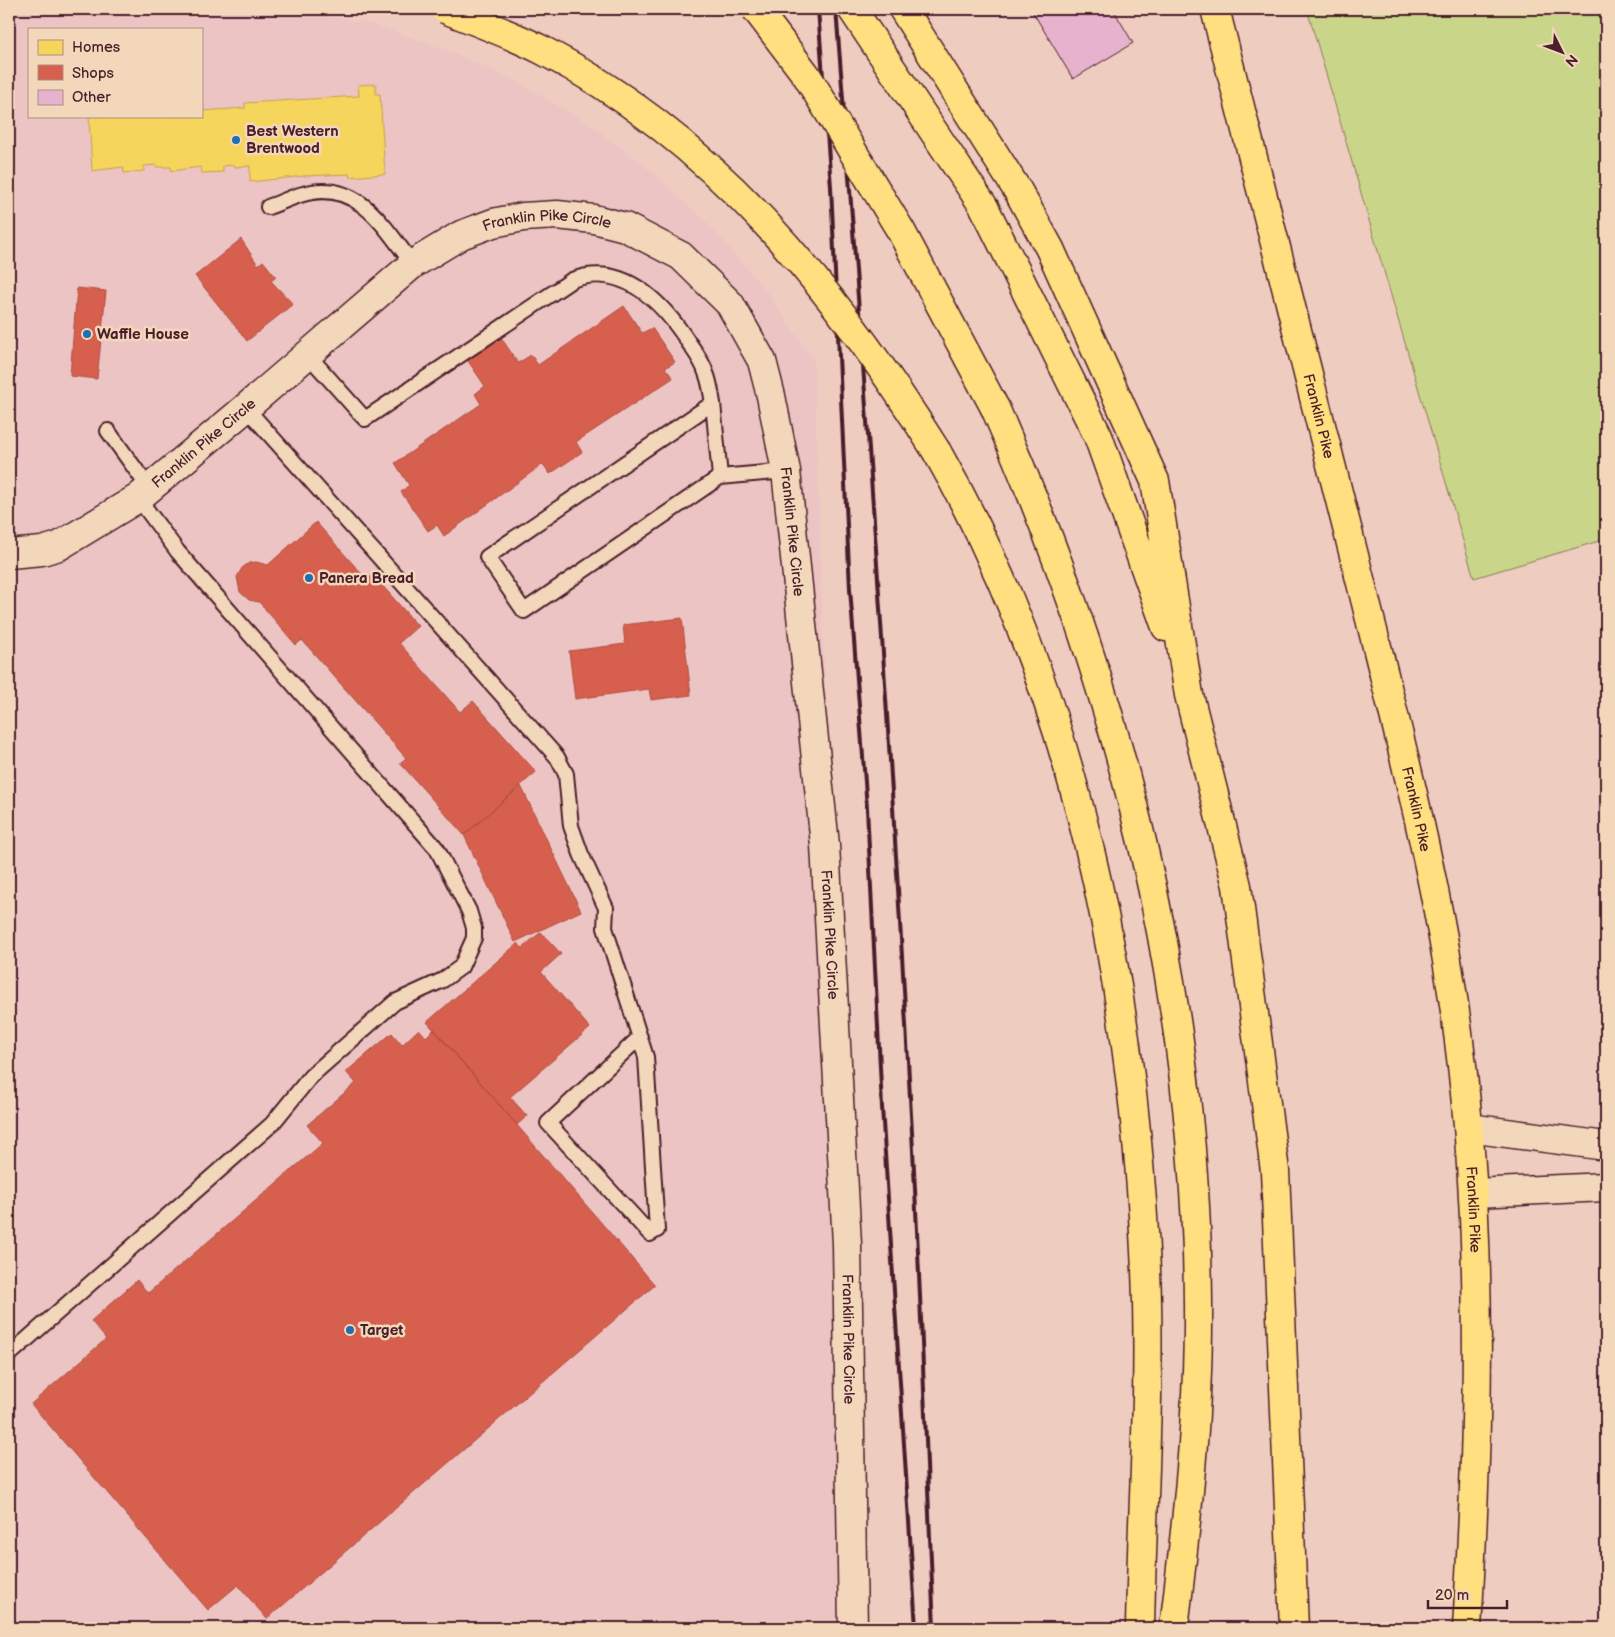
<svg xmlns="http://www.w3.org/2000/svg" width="1615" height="1637" font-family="'Balsamiq Sans',sans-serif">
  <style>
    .built { fill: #edc4c4; fill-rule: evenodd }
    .green { fill: #c9d588; stroke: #8a7a5a }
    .homes { fill: #f6d55c; stroke: #c29e4d }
    .shops { fill: #d6604d; stroke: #ac4c43 }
    .building { fill: #e7b2ce; stroke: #4a1f2b }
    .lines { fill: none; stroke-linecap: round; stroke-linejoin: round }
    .service-casing { stroke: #4a1f2b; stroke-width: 18 }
    .minor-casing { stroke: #4a1f2b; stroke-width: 31 }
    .primary-casing { stroke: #4a1f2b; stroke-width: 31 }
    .motorway-casing { stroke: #4a1f2b; stroke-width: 31 }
    .service { stroke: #f3d7ba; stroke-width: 14 }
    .minor { stroke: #f3d7ba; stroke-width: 28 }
    .primary { stroke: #ffdf80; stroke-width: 28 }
    .motorway { stroke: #ffdf80; stroke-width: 28 }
    .rail { stroke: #4a1f2b; stroke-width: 4 }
    .motorway-bridge-casing { stroke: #4a1f2b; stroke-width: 31; stroke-linecap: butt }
    .motorway-bridge { stroke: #ffdf80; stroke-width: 28 }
    .poi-dot { fill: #1f6fb2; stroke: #f3d7ba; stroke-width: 2 }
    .labels { text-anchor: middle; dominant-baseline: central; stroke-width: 5; stroke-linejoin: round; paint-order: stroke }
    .poi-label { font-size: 15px; font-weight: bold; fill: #4a1f2b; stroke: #f3d7ba; text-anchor: start }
    .street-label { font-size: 15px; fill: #4a1f2b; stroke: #f3d7ba }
  </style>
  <rect width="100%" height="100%" fill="#efccc0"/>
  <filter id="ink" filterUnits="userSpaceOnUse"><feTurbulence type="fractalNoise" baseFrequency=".02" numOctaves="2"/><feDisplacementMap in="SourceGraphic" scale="10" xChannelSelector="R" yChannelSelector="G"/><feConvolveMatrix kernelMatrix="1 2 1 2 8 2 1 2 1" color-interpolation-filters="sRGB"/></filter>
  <g filter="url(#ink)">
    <path class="built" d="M9,9H283L369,23L446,49L520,83L591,125L656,175L715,231L768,293L814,361L855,1628H9ZM29,29H201V116H29Z"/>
    <path class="green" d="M1307,9H1606V539L1474,578Z"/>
    <path class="homes" d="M376,84V94H380L385,174L350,177L349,174L304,176L250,182V166L235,167L234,165L223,166V172L202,173L201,167L171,171V167H157L156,165L144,166V171L124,173L123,167L92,171L89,116H201V111L245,108V103L359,96L358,85Z"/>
    <path class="shops" d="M241,239L258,265L263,261L276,277L271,281L293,304L247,341L195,276Z
      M77,288L106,291L97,379L70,376Z
      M624,306L642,333L652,328L675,362L665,368L673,378L576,442L582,452L550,474L543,464L444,536L437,525L428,531L401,492L409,485L395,463L481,404L475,394L485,386L466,358L500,336L518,363L531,355L538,365Z
      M316,522L367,580L373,575L418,626L399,643L460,712L473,701L536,772L464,835L400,763L406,758L302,640L296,645L259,602L249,600L240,592L237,577L242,568L249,563L256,562L268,565Z
      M682,618L691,695L651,700L649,689L575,699L569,651L625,644L623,625Z
      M521,786L581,911L515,942L464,835Z
      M541,932L561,954L541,972L590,1028L510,1097L527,1116L517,1125L427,1022L518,943L522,948Z
      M419,1029L426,1037L434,1029L655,1285L267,1619L238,1585L208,1610L31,1404L106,1339L91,1321L137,1280L148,1293L323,1143L307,1125L356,1083L346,1072L392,1033L402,1045Z"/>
    <path class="building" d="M1031,9H1113L1133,43L1073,79Z"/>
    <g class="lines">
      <defs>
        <path id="service" d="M268,207C283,202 297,194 312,192C362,184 386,230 413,264
          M308,355L365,419L572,280C624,261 663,303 689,343C695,352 703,362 706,373C710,382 711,393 713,403L487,557L524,611L720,477L786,471
          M713,403L720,477
          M246,408L557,757L566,774L571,826L581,854L606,908L605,928L646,1057L657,1230L650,1234L548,1123L640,1037
          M108,431L149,488
          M9,1355L272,1124L311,1076L395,1002L443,980L461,967L474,938V928L469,911L437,849L178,552L138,498"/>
        <g id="minor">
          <path id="s1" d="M9,554L42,551L59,546L138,498L235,417L413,264L461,235L493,223L523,217L557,215L594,219L625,227L681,256L730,304L762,361L771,396L786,471L825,845L847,1244L853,1628"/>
          <path d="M1469,1128L1606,1146"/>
          <path d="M1474,1193L1606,1187"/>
        </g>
        <g id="primary">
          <path id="s2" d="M1215,9C1265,204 1315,400 1364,595C1401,743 1440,890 1459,1041C1484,1236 1479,1432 1467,1628"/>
        </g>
        <path id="motorway" d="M852,9L984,207L1098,436L1166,627
          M903,9L1018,191L1050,249L1155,481L1189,695L1237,886L1275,1171L1294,1628
          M995,408C1120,689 1196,993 1198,1303C1199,1412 1187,1520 1174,1628
          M937,452C1078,699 1133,988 1146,1270C1151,1390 1142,1509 1140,1628"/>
      </defs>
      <use href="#service" class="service-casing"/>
      <use href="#minor" class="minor-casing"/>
      <use href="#primary" class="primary-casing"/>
      <use href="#motorway" class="motorway-casing"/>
      <use href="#service" class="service"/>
      <use href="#minor" class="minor"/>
      <use href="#primary" class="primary"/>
      <use href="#motorway" class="motorway"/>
      <path class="rail" d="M818,9L831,187L850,589L867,808L882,1107L916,1628
        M836,9C865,377 891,746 911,1115C921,1286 926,1457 934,1628"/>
      <defs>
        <path id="motorway-bridge" d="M445,9C477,22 511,34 542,50C715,139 836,291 937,452
          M756,9L807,76L901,231L995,408"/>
      </defs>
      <use href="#motorway-bridge" class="motorway-bridge-casing"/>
      <use href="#motorway-bridge" class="motorway-bridge"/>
    </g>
  </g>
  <g class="poi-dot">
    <circle cx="236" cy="140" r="5"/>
    <circle cx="87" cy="334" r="5"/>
    <circle cx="309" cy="578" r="5"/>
    <circle cx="350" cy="1330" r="5"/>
  </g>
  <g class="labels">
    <g class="poi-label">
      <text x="246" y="131">Best Western<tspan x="246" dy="17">Brentwood</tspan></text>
      <text x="97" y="334">Waffle House</text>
      <text x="319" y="578">Panera Bread</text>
      <text x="360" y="1330">Target</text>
    </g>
    <g class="street-label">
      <text stroke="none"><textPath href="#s1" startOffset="649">Franklin Pike Circle</textPath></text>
      <text stroke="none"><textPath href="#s2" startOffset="420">Franklin Pike</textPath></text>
      <text stroke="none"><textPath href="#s1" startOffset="229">Franklin Pike Circle</textPath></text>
      <text stroke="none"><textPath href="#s1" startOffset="1099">Franklin Pike Circle</textPath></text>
      <text stroke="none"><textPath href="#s2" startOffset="825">Franklin Pike</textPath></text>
      <text stroke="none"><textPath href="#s1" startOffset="1504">Franklin Pike Circle</textPath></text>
      <text stroke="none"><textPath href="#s2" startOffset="1230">Franklin Pike</textPath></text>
      <text stroke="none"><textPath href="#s1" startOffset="1909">Franklin Pike Circle</textPath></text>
    </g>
  </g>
  <rect width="1615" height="1637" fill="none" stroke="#f3d7ba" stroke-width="30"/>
  <rect x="15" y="15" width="1585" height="1607" fill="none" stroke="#4a1f2b" stroke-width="2" filter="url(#ink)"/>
  <rect x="28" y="28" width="175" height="90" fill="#f3d7ba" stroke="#af8d81"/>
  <rect x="38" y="40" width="25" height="15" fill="#f6d55c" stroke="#af8d81"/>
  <text x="72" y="52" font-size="15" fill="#4a1f2b">Homes</text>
  <rect x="38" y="65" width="25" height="15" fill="#d6604d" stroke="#af8d81"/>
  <text x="72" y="78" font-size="15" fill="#4a1f2b">Shops</text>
  <rect x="38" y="90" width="25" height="15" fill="#e7b2ce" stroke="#af8d81"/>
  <text x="72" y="102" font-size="15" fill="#4a1f2b">Other</text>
  <g transform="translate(1562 52) rotate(132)" stroke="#f3d7ba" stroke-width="4" paint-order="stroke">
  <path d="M0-4L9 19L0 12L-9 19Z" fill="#4a1f2b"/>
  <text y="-8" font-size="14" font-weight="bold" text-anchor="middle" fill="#4a1f2b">N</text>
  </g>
  <path d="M1428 1600v8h79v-8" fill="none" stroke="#4a1f2b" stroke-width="2.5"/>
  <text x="1435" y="1600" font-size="15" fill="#4a1f2b" stroke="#f3d7ba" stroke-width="4" paint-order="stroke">20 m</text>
</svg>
